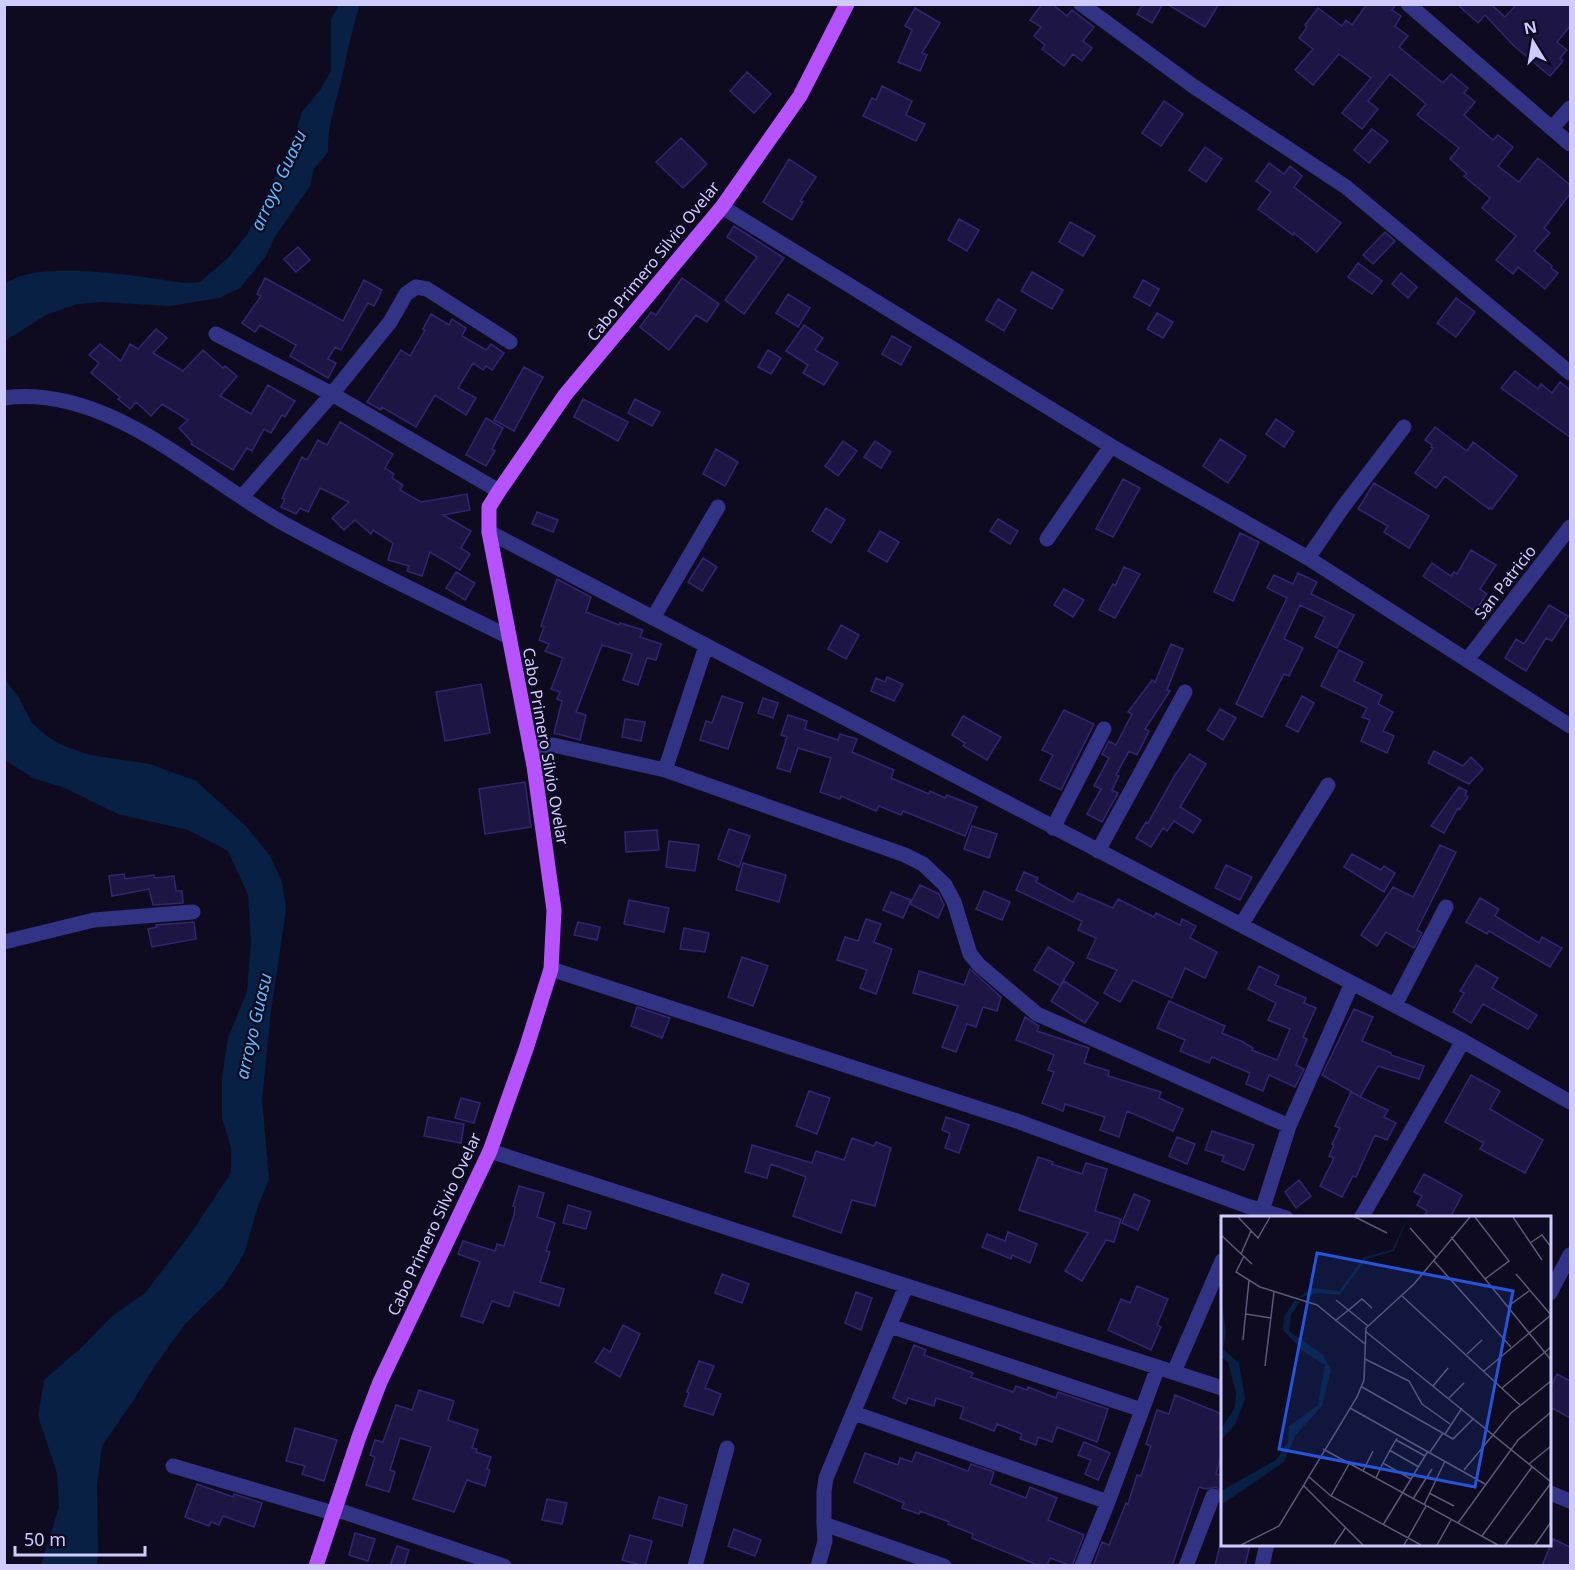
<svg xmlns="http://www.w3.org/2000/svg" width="1575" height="1570" font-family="'Noto Sans',sans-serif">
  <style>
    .water { fill: #072044 }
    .building { fill: #1d1644; stroke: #322671; stroke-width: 1.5 }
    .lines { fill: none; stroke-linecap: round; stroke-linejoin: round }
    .minor { stroke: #323384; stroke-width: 15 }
    .major { stroke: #b752ff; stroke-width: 15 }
    .labels { text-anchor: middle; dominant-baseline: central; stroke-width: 4.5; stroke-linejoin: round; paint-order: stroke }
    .street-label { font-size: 16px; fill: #cfcbff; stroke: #0e0b21 }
    .water-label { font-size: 18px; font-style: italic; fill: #59baff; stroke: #0e0b21 }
    .inset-road { fill: none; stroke: #5b587a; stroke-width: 1.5 }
    .view { fill: #2654da; fill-opacity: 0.15; stroke: #2654da; stroke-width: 3 }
    .inset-edge { fill: none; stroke: #cfcbff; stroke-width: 3 }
  </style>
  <rect width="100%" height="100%" fill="#0e0b21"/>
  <path class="water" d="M339,5H360C352,29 347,53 342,78C336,102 327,127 328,152L314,169L310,186L274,238L266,256L240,288L219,298L170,306L103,302L77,304L46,315L5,341V284C37,258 143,277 184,283L200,282L228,258L247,235L294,137L302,112L320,90L331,71V19Z
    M4,678L19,698L32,723L48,737L64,746L90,755L150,764L196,781L246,826L270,856L282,882L286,909L271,1011L262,1100L269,1179L258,1206L244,1254L224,1286L186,1323L154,1367L135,1398L102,1446L97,1485L98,1548L97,1565H41L59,1507L57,1473L38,1416L44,1380L82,1347L111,1317L145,1293L191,1233L231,1173V1148L222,1118V1077L228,1038L247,991L251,942L248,895L228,851L188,830L118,814L65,788L33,778L5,760Z"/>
  <path class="building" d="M1042,4H1052L1067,16L1072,10L1094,27L1083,41L1092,48L1082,61L1073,54L1064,66L1042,49L1045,45L1034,36L1041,27L1030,20Z
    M1143,4H1163L1152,23L1137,14Z
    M1167,4H1219L1205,27Z
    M1367,4H1396L1392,10L1401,16L1395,26L1408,36L1399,47L1443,83L1451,74L1468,88L1464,93L1475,102L1464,115L1493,140L1498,135L1513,147L1498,166L1519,182L1538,158L1570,185V194L1544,228L1550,233L1534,251L1552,266L1551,268L1558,273L1545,289L1518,267L1513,274L1496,260L1516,236L1482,208L1490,198L1464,176L1467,174L1450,159L1459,148L1417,115L1426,104L1390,74L1368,101L1378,109L1362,129L1342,113L1371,78L1339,54L1313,85L1295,70L1313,49L1299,38L1307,27L1305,25L1318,8L1342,26L1346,20L1352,25Z
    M1457,4H1494L1493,6L1505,17L1517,4H1570V26L1557,42L1567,50L1560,58L1563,61L1550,76L1513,45L1485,15L1478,23Z
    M915,8L940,23L922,53L927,55L920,71L898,62L912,30L905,26Z
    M747,72L771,94L754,113L730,91Z
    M882,86L912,101L906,115L925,124L916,141L863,116L872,98L876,100Z
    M1164,101L1183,114L1161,146L1142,133Z
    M1372,129L1388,141L1369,163L1354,150Z
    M681,138L707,164L683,188L656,162Z
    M1205,147L1222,159L1206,182L1189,170Z
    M789,159L816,177L800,201L803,202L792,220L763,202Z
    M1269,163L1284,174L1290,166L1302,176L1294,187L1341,223L1317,252L1294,233L1293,235L1258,209L1271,192L1256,181Z
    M959,219L979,230L967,251L948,240Z
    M1070,222L1095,236L1083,256L1059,242Z
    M734,226L784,258L744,314L725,300L757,257L727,237Z
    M1385,232L1395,241L1373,264L1363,255Z
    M298,247L310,260L296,272L284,259Z
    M1358,263L1382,281L1372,294L1348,277Z
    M1032,272L1063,290L1052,309L1021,291Z
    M1401,273L1417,287L1408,298L1392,284Z
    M265,278L343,321L364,280L382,290L374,306L368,303L341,350L335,347L328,359L336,363L328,378L290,356L296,345L260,325L255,332L242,323L261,296L257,294Z
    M682,278L719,304L707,322L696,315L669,350L640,327L651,312L656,315Z
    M1143,280L1159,289L1150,306L1134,297Z
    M788,294L810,308L798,327L776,313Z
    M1456,298L1475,312L1456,337L1437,323Z
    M998,299L1016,310L1004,331L986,320Z
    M1157,313L1173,322L1163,338L1147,329Z
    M431,314L449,325L452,319L466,328L462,336L486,350L491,344L504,353L492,370L486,366L483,370L473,363L458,388L476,398L466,415L435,395L416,427L382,407L381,410L367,402L401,350L410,356L425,330L423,329Z
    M804,325L823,338L815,350L838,363L824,385L803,373L808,365L786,351Z
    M156,329L167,338L153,353L183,371L203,350L223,368L225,366L237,376L220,396L251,414L268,385L295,401L285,417L282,415L271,433L264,429L252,451L247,448L233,470L191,444L192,442L179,428L188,420L162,404L151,416L136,402L130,409L118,399L120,397L91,373L99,363L89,355L100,344L121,361L130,344L138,349Z
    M892,336L911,347L901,365L882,354Z
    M768,350L781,358L771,374L758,367Z
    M524,367L543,377L514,431L494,420Z
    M1515,371L1538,389L1541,384L1552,393L1560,382L1570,390V437L1501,388Z
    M583,399L628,422L618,441L574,417Z
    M635,399L660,412L652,426L628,413Z
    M486,418L503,428L492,449L495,451L486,466L466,455Z
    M1276,419L1294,432L1284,447L1266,434Z
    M340,422L393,454L385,468L394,474L392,478L403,485L400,490L421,502L467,494L470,510L443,515L471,531L461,548L470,554L460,570L430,552L422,576L407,571L409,566L388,560L393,543L373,530L371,534L355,520L344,530L332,518L349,502L320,488L308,512L300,508L296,514L281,507L285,499L282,498L302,457L307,460L318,440L327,445Z
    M1435,427L1467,451L1473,442L1517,476L1492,509L1490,507L1489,509L1445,476L1436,488L1415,473L1433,448L1431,447L1432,445L1425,440Z
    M1220,439L1246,456L1228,483L1203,466Z
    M843,441L857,451L838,476L825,466Z
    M875,441L891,452L881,468L864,457Z
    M716,449L738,462L725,486L703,474Z
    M1123,479L1140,488L1113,537L1096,529Z
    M1374,483L1429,516L1409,548L1384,532L1388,526L1358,509Z
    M826,508L845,520L831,543L812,531Z
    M537,512L558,520L553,532L532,524Z
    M998,519L1018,531L1010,544L990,531Z
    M880,531L899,542L887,562L868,551Z
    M1240,533L1259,542L1233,601L1214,592Z
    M1471,550L1496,565L1480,589L1487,594L1475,611L1423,576L1432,563L1451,576L1454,572L1457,574Z
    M703,558L717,567L702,591L688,582Z
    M1124,567L1140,574L1115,618L1099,610L1113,584L1115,586Z
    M456,572L475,583L465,600L446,588Z
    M1298,573L1317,582L1311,594L1354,615L1337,648L1315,637L1325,617L1300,605L1284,639L1303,648L1289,676L1284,674L1262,717L1236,704L1287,598L1267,588L1274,575L1293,584Z
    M557,579L591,597L586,612L619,625L620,623L643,630L640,637L661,644L656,660L647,658L638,685L623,680L632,654L602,645L576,712L586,715L580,740L554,733L562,701L557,699L560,692L551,689L563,658L545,651L549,644L539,640L544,627L541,626Z
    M1064,589L1084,600L1073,617L1054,605Z
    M1549,605L1568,616L1552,641L1546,638L1526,671L1505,658L1516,639L1524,644Z
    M841,625L859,635L846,659L828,649Z
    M1171,644L1183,649L1167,690L1170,691L1145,729L1149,731L1137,755L1129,751L1116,775L1119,776L1112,790L1118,793L1102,822L1087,814L1101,789L1094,786L1109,758L1102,754L1109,741L1116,745L1132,714L1128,712L1152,680L1155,682Z
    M1339,650L1363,662L1354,681L1382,695L1378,704L1393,712L1383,731L1394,736L1387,753L1361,741L1370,720L1362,717L1367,708L1321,686Z
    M887,677L903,684L894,701L871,691L876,678L885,682Z
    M481,684L490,733L445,741L436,692Z
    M722,696L743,703L728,749L700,740L706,721L712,723Z
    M1302,696L1314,703L1298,732L1286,726Z
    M763,698L778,703L773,718L758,713Z
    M1220,709L1236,718L1223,740L1207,730Z
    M1064,710L1094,724L1061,790L1040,780L1053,755L1042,750Z
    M788,715L807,721L805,729L838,740L840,734L857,739L852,752L894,770L891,778L929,794L930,791L945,798L947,795L977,807L965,836L903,811L901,815L879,806L876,811L841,796L840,799L820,792L831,758L798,748L790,772L777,768L787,737L781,735Z
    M963,716L1001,737L987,760L963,746L965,743L952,735Z
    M625,719L645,722L641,741L622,737Z
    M1434,751L1463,766L1471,757L1483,769L1469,784L1428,763Z
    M1190,754L1206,764L1180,807L1201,820L1193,833L1174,821L1167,831L1163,828L1151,847L1136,838L1146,822L1148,823L1175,775Z
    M525,782L531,827L485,834L479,789Z
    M1459,787L1467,791L1465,795L1468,797L1460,809L1458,808L1444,833L1431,826Z
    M972,826L997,834L989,858L964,849Z
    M729,829L750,836L739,867L718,859Z
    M657,830L659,850L626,852L625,832Z
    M669,841L699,845L695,871L666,867Z
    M1440,845L1456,852L1417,930L1422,933L1414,948L1386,932L1377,946L1361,935L1393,887L1413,897Z
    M1352,854L1381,870L1384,866L1395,873L1384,892L1344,867Z
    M743,863L786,875L779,902L736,890Z
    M1226,865L1252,877L1240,900L1215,888Z
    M1024,872L1038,878L1036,882L1073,902L1078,893L1113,908L1118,899L1154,917L1156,913L1180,925L1182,919L1196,926L1190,938L1217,952L1205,978L1185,968L1172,998L1133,980L1120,1002L1104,993L1117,970L1087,958L1096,938L1078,930L1082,921L1016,890Z
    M124,874L125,879L154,875L155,878L174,876L176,891H182L183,903L153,905L149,889L112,896L109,876Z
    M920,885L939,894L944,905L938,918L910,904Z
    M984,891L1010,902L1002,920L976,909Z
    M891,892L911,900L903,918L883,910Z
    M1480,898L1499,909L1495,916L1539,943L1542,937L1562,948L1550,967L1489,931L1487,934L1466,922Z
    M629,900L669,908L664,932L624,924Z
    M866,919L881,924L874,942L892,949L876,994L860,988L867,970L837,960L845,937L858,941Z
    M194,922L196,939L152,947L148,929L157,927L156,925Z
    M578,922L600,927L597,940L574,935Z
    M684,928L709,933L705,952L680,949Z
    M1048,947L1074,963L1060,986L1034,970Z
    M742,957L768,966L753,1006L728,997Z
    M1476,965L1498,978L1492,988L1537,1015L1528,1029L1483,1004L1471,1023L1453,1012L1464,993L1460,991Z
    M1259,966L1279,976L1275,985L1306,998L1304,1003L1316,1008L1303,1037L1307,1039L1296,1065L1304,1069L1295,1087L1269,1075L1263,1091L1246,1084L1250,1073L1212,1057L1209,1063L1180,1051L1185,1040L1157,1028L1169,1001L1225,1026L1222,1033L1243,1042L1253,1048L1252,1050L1277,1060L1290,1029L1268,1020L1276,1003L1248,989Z
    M970,969L1001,997L997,1011L983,1007L976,1027L967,1024L956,1052L942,1047L958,1006L913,993L919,971L964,985Z
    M1064,981L1098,1003L1085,1023L1051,1001Z
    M637,1007L670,1018L662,1038L631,1026Z
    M1354,1009L1373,1017L1362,1041L1391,1053V1055L1424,1066L1419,1079L1378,1066L1360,1097L1388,1110L1384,1117L1396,1123L1387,1140L1375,1135L1356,1177L1353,1176L1342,1197L1320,1186L1334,1158L1329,1156L1334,1145L1332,1144L1340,1128L1335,1126L1351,1092L1359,1096L1322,1075Z
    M1025,1017L1039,1026L1037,1031L1089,1048L1084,1063L1109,1071L1108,1076L1161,1092L1159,1098L1183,1109L1173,1131L1127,1111L1119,1137L1100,1130L1105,1117L1065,1104L1063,1111L1042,1103L1054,1072L1048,1070L1054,1055L1016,1040Z
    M1471,1075L1500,1091L1490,1109L1543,1140L1525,1173L1480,1149L1484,1143L1445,1122Z
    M809,1091L830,1098L817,1134L796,1126Z
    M461,1098L480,1103L474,1123L455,1118Z
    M428,1117L464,1124L461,1143L424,1136Z
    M946,1117L969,1125L959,1153L945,1148L950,1133L942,1130Z
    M1212,1131L1254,1145L1244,1170L1222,1161L1224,1156L1205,1150Z
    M1177,1137L1195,1144L1187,1164L1169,1156Z
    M852,1138L874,1146L876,1142L891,1148L875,1206L852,1200L841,1233L793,1216L806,1177L771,1164L767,1178L745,1172L752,1145L812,1163L816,1151L844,1160Z
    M1038,1157L1053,1162L1052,1164L1082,1174L1086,1163L1107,1169L1095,1211L1121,1219L1114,1242L1106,1240L1082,1281L1065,1271L1088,1233L1019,1210Z
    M1424,1174L1462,1195L1450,1218H1423L1427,1211L1417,1205L1422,1196L1414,1192Z
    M1299,1180L1311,1196L1296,1208L1285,1192Z
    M519,1186L544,1193L537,1217L555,1223L546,1251L550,1252L540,1282L564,1289L559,1306L514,1292L509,1307L492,1301L483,1323L461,1316L480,1262L458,1254L463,1241L495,1251L497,1244L504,1246L514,1215L515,1207L513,1206Z
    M1134,1194L1150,1201L1138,1230L1122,1223Z
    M568,1205L591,1212L586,1229L563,1223Z
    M1008,1232L1037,1244L1030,1263L1012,1255L1011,1259L982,1247L987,1234L1005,1241Z
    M722,1274L749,1284L742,1303L715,1293Z
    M1137,1286L1168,1299L1157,1325L1161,1327L1151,1350L1108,1330L1121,1299L1130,1303Z
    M856,1292L872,1298L861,1330L845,1323Z
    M623,1325L640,1334L620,1377L595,1362L604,1348L610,1352Z
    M914,1345L926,1350L924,1355L973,1373L971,1377L1013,1392L1016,1386L1027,1390L1028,1387L1056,1398L1058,1392L1108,1409L1097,1442L1057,1427L1052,1442L1038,1437L1036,1445L1020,1439L1022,1434L997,1424L994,1431L960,1418L964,1407L936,1398L934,1406L908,1398L906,1404L893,1398Z
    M699,1361L714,1366L705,1388L721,1394L713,1415L684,1406L689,1393L687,1392Z
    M1557,1374L1570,1381V1418L1550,1407V1389Z
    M419,1390L454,1401L448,1420L478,1430L472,1448L477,1449L476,1452L491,1457L487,1469L490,1470L485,1486L467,1480L454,1512L413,1499L431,1447L400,1438L390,1470L395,1472L389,1492L366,1485L375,1457L370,1455L375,1440L383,1442L396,1405L412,1410Z
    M1175,1395L1222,1414V1453L1216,1474L1222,1476V1493L1216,1487L1206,1489L1199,1487L1172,1566H1093L1102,1542L1109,1545L1126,1503L1128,1504L1137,1475L1141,1476L1151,1446L1146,1444L1157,1410L1169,1414Z
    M295,1428L337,1440L324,1481L302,1474L305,1466L286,1461Z
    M1084,1442L1110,1453L1098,1480L1085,1474L1091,1460L1078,1455Z
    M916,1452L968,1471L971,1464L994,1472L990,1484L1026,1498L1030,1487L1057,1498L1048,1520L1084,1535L1072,1566L1050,1558L1047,1566H1040L972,1538L973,1534L948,1524L949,1522L920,1511L919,1514L902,1508L904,1503L854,1482L865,1453L898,1465L900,1458L912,1462Z
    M197,1484L233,1497L234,1494L262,1503L254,1527L223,1516L219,1525L211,1522L209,1526L185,1517Z
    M659,1497L687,1505L682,1526L653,1518Z
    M547,1499L567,1503L562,1524L542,1520Z
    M734,1529L761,1540L755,1556L728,1546Z
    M355,1533L375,1539L368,1561L349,1555Z
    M630,1535L652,1541L645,1566L622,1560Z
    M1553,1539L1570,1547V1566H1542Z
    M1220,1545H1250L1245,1566H1215Z
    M397,1546L409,1550L404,1566H390Z"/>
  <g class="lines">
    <path class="minor" d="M1081,4L1193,86L1346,187L1570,373
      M1408,4L1570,144
      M1552,128L1570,108
      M722,207L1111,446L1308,558L1570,726
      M216,334L332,394L499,491
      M4,398C107,384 198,475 281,522C355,563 433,599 509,637
      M242,497L332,394L390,322L406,294L416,287L427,289L510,342
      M489,532L1463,1041L1570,1102
      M1047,539L1111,446
      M1308,558L1343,507L1404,427
      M653,618L718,507
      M1467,660L1570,527
      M530,748L553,745L665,770L905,855L923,864L945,885L954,902L970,954L979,965L1037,1014L1289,1126
      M665,770L706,646
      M1053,828L1104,729
      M1098,851L1185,692
      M1241,925L1328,785
      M4,942L94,920L193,912
      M551,969L1017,1121L1247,1206L1286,1218
      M1395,1005L1446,907
      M490,1151L1222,1388
      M1262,1211L1289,1126L1352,983
      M1361,1218L1463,1041
      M1550,1293L1570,1255
      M890,1326L1142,1410
      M1174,1372L1222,1261
      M854,1413L1108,1502
      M173,1466L333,1513
      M1550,1493L1570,1501
      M335,1509L504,1566
      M824,1524V1492L826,1478L906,1286
      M695,1566L727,1448
      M818,1566L825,1541L824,1524L944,1566
      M1082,1566L1108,1502L1158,1367
      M1186,1566L1213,1496
      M1262,1566L1267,1544"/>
    <path class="major" d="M316,1566L359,1437L380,1382L490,1151L526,1049L551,969L554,910L534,766L489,532V507L499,491L565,395L722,207L800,96L847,4"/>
  </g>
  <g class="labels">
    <g class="street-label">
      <text transform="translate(653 261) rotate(-51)">Cabo Primero Silvio Ovelar</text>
      <text transform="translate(1505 582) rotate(-52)">San Patricio</text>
      <text transform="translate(546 746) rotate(80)">Cabo Primero Silvio Ovelar</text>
      <text transform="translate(434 1224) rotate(-65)">Cabo Primero Silvio Ovelar</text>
    </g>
    <g class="water-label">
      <text transform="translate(278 180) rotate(-65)">arroyo Guasu</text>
      <text transform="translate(253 1026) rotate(-77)">arroyo Guasu</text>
    </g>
  </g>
  <g transform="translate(1221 1216)">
    <rect width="330" height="330" fill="#0e0b21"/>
    <path d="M187,1L173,35L145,43L119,79L98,77L77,82L91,72L118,75L143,41L171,34ZM0,77L5,117L2,133L18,147L24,183L14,209L0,224V213L14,191L15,177L7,146L0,141ZM74,84L79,86L70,99L68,115L102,139L110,154L101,190L74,220L63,246L0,289V275L55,244L67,226L68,210L97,189L104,149L82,135L62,114L63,101Z" fill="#072044"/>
    <path class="inset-road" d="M17,1L37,22L49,1M134,1L166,17M254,1L288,45L264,63M292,1L321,44M189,12L215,41M0,19L31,48M230,21L330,144M309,27L321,19L330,31M20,38L30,15M23,40L15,56L39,71L96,89L144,128M213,45L290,131M295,58L330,99M181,80L299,189M115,84L147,110M286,91L308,75M25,98L50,102M114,105L141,83L151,92M144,115L330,266M22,124L28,64M246,138L261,124M144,143L188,165L201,188L229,208M44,150L53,76M263,155L330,99M212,170L227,152M141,171L232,223L253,202M281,172L330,131M228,182L243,167M129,192L264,268M224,218L241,192M175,224L204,240M102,233L277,329M168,234L198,251M209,236L222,217M162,247L176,222M308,248L330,230M243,254L290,197L330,165M142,255L152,235M87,260L110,280L200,329M155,262L162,247L190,263M82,269L142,329M208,277L233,290M110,280L128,248M192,283L211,253M203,289L224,245M237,307L297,224L330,196M162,309L207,235M261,320L311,251M20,329L58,310L136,181L143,164L145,112L193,68L249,1M113,329L125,311M183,329L205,290M216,329L230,304M284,329L330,267M314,329L330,306"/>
    <path class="view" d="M96,37L292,75L254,271L58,233Z"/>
    <rect width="330" height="330" class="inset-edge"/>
  </g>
  <rect width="1575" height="1570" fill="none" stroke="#cfcbff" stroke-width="12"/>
  <g transform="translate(1533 42) rotate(349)" stroke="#0e0b21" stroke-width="4.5" paint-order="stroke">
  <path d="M0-4.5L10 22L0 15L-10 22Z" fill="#cfcbff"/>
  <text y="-9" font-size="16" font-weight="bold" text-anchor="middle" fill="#cfcbff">N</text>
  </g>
  <path d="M15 1546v9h130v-9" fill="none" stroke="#cfcbff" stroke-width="3"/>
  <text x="24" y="1546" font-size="18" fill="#cfcbff" stroke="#0e0b21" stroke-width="4.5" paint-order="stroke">50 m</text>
</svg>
